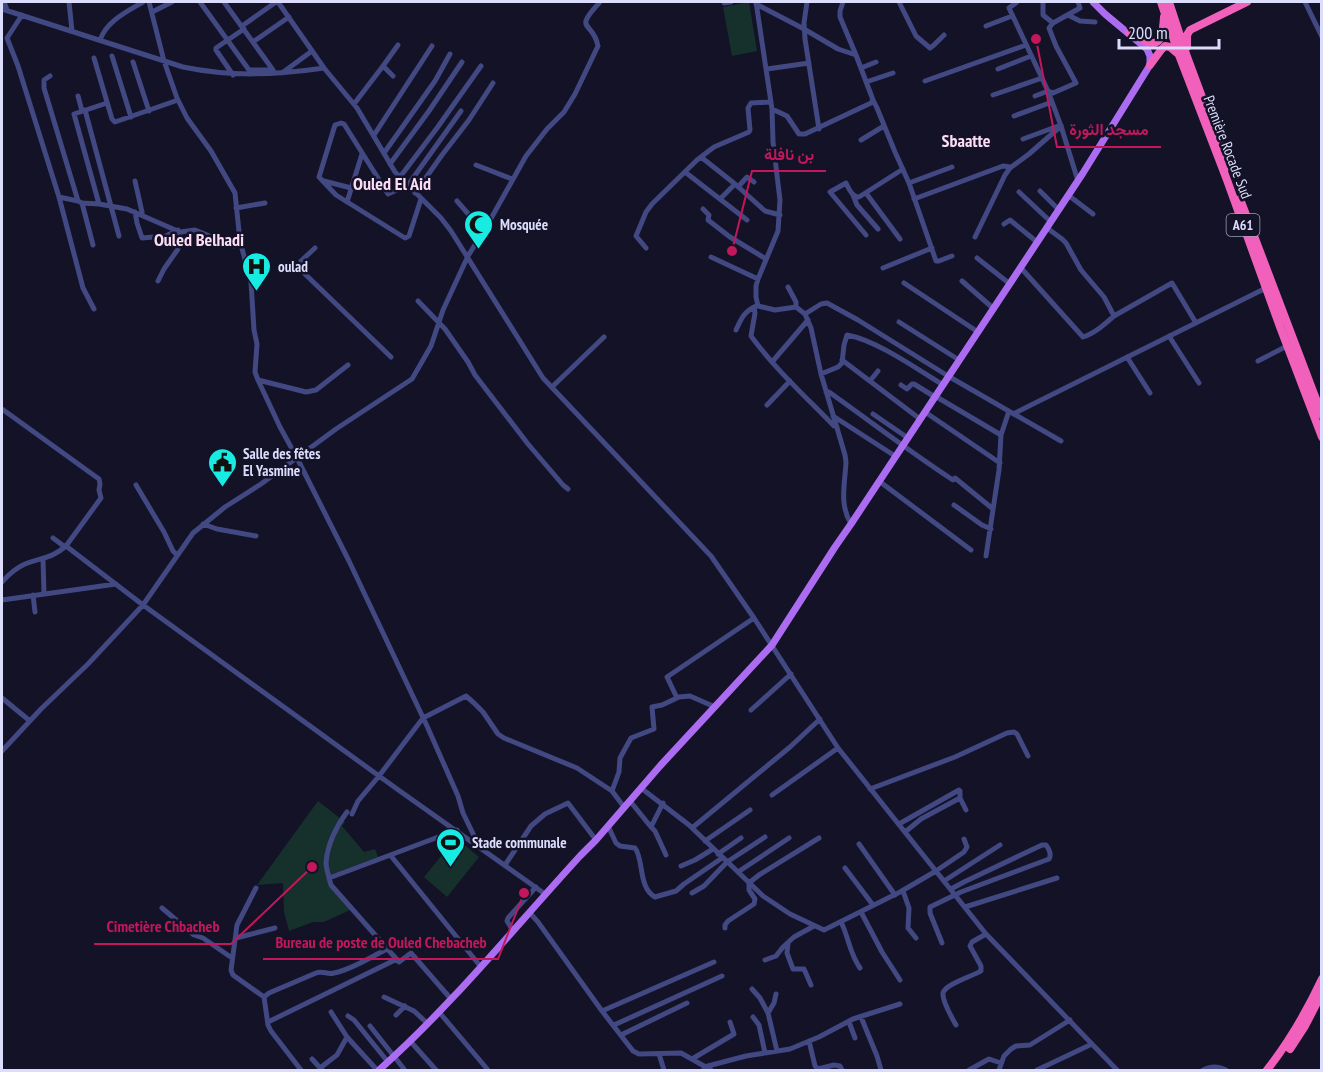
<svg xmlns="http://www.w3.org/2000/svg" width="1323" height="1072" font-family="'PT Sans Narrow',Vazirmatn,sans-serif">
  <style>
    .green { fill: #16312c }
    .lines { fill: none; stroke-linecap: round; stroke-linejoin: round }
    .minor { stroke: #414882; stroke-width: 5 }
    .major { stroke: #ac6cf2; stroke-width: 7 }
    .highway { stroke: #f161bb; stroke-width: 8 }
    .labels { text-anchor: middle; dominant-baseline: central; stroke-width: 5; stroke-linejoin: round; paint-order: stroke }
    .shield { fill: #131227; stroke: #a0a0bc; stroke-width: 1.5 }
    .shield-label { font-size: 14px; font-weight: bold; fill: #dcddfc }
    .street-label { font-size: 15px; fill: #dcddfc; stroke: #131227 }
    .poi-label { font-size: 15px; font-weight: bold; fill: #dcddfc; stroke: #131227; text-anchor: start }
    .quarter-label { font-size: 18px; font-weight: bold; fill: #fcddf5; stroke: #131227 }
    .leader { fill: none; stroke: #c2185b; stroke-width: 2 }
    .callout-dot { fill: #c2185b; stroke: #131227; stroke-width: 2 }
    .callout-label { font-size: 16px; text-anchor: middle; font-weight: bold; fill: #c2185b; stroke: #131227; stroke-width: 5; stroke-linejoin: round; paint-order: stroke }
  </style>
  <rect width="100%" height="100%" fill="#131227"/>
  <path class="green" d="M749,2L757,51L732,56L723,7Z
    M318,801L345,822L342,826L364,852L375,849L378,857L327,876L350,910L324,922H313L289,931L284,912L283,883L257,885Z
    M456,838L479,857L447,897L424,877Z"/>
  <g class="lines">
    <path class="minor" d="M4,2L7,10
      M69,2L72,31
      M149,2L164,61L177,98L187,118L211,151L235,193L240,241L251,282L254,330L257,344L255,372L258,380L280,427L297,458L349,561L427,726L458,796L463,813L479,846
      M200,2L249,70H273
      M224,2L273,70
      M278,2L324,68L357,108L395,172L441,218L451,231L543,378L711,556L754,618L838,748L986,934L1117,1070
      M756,2L772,109L773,142L780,200L778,231L758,279L756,286V297L758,306L775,310L796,307L805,314L811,328L821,374L845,455L846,462C845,484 839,504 851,524
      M807,2L804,23L805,39L819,129
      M899,2L916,36L930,48L934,45L944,35
      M1017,2L1009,8L1048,91L1061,126L1078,181
      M1043,2V15L1053,23L1080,8L1078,2
      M1305,2L1322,37
      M724,3L731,2
      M756,4L804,29L838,49L856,55
      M2,9L183,67C231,77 276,75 324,68
      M152,12L172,2
      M22,15L7,38L18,66L59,197L83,288L94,309
      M1068,15L1080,21L1095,22
      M242,26L276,2
      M986,26L1012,16
      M100,40C107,21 126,12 143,2
      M253,42L289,17
      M112,56L131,117
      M94,58L112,119L115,122L178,100
      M133,62L149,111
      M861,68L876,62
      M767,69L809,63
      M998,69L1031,56
      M282,73L312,51
      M233,75L216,50V48L244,29
      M50,76L44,80V88L78,201
      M393,76L383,66L398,45
      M925,81L1026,45
      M866,82L893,73
      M993,95L1042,78
      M78,96L82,111
      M1035,96L1048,91L1053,93L1076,83L1056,46L1049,28L1053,23
      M873,100L877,108L895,152L909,183L936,261H939L952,256
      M354,104L383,66
      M772,109L787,116L799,134H805L871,103L873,100L856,55L840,17V11L843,2
      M85,110L119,236
      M1014,116L1052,102
      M374,135L432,46
      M1023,139L1061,125
      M861,140L884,126
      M384,153L435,81L450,54
      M701,157L735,184
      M390,164L429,111L462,62
      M476,165L512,179
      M685,172L747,220
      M400,177L437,128L481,66
      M135,181L142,212V215
      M324,181L351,188
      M909,183L952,167
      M738,187L747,177L754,182
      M1040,191L1059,210
      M1019,192L1051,222
      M415,193L442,155L469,120L493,83
      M866,193L900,239
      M853,195L857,205L878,229
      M1068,195L1093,214
      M59,197L78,201L82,203L99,204L127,209L180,232
      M421,199L409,236L405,238L336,195L319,177L335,125L341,123L344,124L388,194L408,185L461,111
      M720,199L735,184L765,211L780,215
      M914,199L1003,166L1011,167
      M457,201L483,231
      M347,202L362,154
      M82,203L93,245
      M99,204L74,114L107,103
      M236,208L265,203
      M703,209L709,215L708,220L730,237L766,259
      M135,212L137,223L142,238L166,236L178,230
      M1004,224L1010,220L1037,242
      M1047,228L1062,239L1066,243L1081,270L1104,297L1114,316L1172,283L1196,323
      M866,235L830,192L846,183C849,189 852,197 859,197L903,169
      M975,237L1005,175L1010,168L1029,154L1061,126
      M646,248L636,236L646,212L652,204L697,160L714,147L749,132L750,130L748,108L751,103L770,102
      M711,257L758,279
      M977,258L1010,284
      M301,261L315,248
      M883,268L932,248
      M1021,268L1083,337C1095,333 1105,324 1114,316
      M305,274L391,357
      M158,281L164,269L178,249L180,232L195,230L234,246L240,244
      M962,281L994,309
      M904,283L978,332
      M788,287L796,302V307
      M418,301L445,329L468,362L475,375L528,444L563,485L568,489
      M754,307L755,313L751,336C775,369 806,397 834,426L837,427
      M805,314L821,304L827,303L858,320L948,376L1061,441
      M899,322L959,360
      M736,330C742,317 744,312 756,306
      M1169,336L1199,383
      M1127,357L1150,393
      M842,360L920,419
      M1258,361L1287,346
      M772,362L808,320
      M821,374L838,367L842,363L844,345L847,335C876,340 917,369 943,385
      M258,380L306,392L316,390L348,365
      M870,381L878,371
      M901,385L907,389L912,384H914L935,397
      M552,387L604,337
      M826,392H829C870,421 910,452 953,480L955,478L993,509
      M935,396L1001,435
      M767,405L790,381
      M2,409L99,479L100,484L99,490L101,498L66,546L143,605L397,789L545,894
      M925,412L1000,463
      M873,414L908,438
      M1013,414L1266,288
      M833,416L895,456
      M879,481L971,550
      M136,485L164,532L173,551L177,555
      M954,505L982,525L991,529
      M203,524L217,529L256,536
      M53,538L65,547
      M986,556L999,470L1001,435L1009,411
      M43,559L44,594
      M2,582C9,574 16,568 25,564C42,557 51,559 66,546
      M33,595L35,612
      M2,600L116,584
      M2,698L30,721
      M677,698L667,677L754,618
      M751,710L791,674
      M2,751L41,709L88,664L143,605L193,533L225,507L261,484L336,429L412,379L431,346L443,310L468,256L489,222L526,156L547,129L564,112L575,94L598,46C593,20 572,32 600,2
      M641,788L689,825L763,896L790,914L824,930L900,892L936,871L964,852L967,847L964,839
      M870,789L955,757L1007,733L1014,732L1017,734L1028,756
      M612,791L619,772L620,758L631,738L654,729L652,707L662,705L679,697L690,696L715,707
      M772,795L838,748
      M630,801L651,827L663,803
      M352,814L358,801L379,776L423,718L466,696L474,703L483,712L498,734L504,738L577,768L612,791L624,807
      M899,824L959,790L960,791V798L966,810
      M608,826L616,843L620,846L635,848C644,859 638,888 655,897L676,891L684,884L722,858
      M651,827L655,831L666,855
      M692,828L790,747L820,719
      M905,832L921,819L960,798
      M705,841L750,810
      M859,844L895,895
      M718,854L741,838
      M391,856L481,967
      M727,862L765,837
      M505,865L531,826L545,814L568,803L596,840
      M681,866L695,860L713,849
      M845,868L873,905
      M738,872L789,838
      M329,878C328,873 326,868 326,863C327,845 337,825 347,812
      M944,881L1000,845
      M256,888L237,925L231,970L233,975L264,997L268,1025L271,1031L301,1070
      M903,891L909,908L908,928L916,938
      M692,893L704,886L727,862
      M965,907L1057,878
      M162,908L194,935L203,938L232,958
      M529,912L538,922L602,1011L633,1051L639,1054L681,1053L711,1070
      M861,912L882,952L900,980
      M841,922C849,938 849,952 860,968
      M725,928V925L728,921L754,904L755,899L749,890V883L759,875L819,838
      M513,931L507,921L508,918L536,887
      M236,938L275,928
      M788,943L787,953L793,969H804L811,985
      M942,943L930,913V907L961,892L1049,859C1052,854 1049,849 1046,845H1042L964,882L951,889
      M765,960L776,956L783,947L794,937L814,926
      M752,989L760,998L768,1013
      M776,994L774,1003L768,1013L777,1051
      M264,997L269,993L316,973C323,970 327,975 334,973C351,970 371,957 387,949
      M384,997L414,1011L428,1024
      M451,999L411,953L399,962L331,885L329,878L457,830
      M602,1011L714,962
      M331,1012L347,1037L377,1070
      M439,1012L488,1070
      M396,1015L405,1006
      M348,1016L354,1020L388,1062
      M753,1017L759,1025L765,1053
      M861,1017L877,1056L881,1070
      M268,1022L397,959
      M849,1022L855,1038
      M614,1025L722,976
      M956,1025C952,1018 942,1001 943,993C945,984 973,976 981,971V966L970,946L972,942L986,934
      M370,1026L404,1069
      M621,1035L687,1003
      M809,1041L815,1066L818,1069L834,1065L840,1066L842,1070
      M411,1042L436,1070
      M659,1054L664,1070
      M312,1059L322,1070
      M692,1059L734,1034L730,1022
      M320,1068L337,1055L347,1037
      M704,1068V1067L746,1056L790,1049L819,1037L853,1019L900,1004
      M969,1070L989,1059L1001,1063
      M999,1070L1004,1056L1011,1049L1016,1046L1030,1045L1070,1020
      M1037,1070L1092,1044
      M1203,1070C1212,1066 1217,1066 1226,1070"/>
    <path class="major" d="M379,1070C452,1005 514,928 580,856L596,840L660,766L772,645L835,547L851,524L1083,173L1150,65V56L1147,49L1105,14L1093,2"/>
    <path class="highway" d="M1161,2L1179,55L1227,180L1280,327L1322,437
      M1169,2L1186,54L1228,167
      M1129,33C1155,47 1162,50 1164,17
      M1187,47V35L1190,30L1247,2
      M1150,65L1161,50L1165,46L1170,47L1177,53
      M1240,199L1322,415
      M1290,1049L1305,1026L1322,993
      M1267,1070C1289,1042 1307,1011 1322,979"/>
  </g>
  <defs>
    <symbol id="mosque-pin" viewBox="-11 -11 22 30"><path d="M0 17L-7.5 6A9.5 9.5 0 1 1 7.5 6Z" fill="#18ebe1" stroke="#131227"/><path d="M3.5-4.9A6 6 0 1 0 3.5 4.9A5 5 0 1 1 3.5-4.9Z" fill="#111"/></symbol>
    <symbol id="hospital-pin" viewBox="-11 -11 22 30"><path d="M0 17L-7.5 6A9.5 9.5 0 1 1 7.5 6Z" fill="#18ebe1" stroke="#131227"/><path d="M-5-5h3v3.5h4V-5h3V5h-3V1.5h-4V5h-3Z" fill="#111"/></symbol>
    <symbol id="civic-pin" viewBox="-11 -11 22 30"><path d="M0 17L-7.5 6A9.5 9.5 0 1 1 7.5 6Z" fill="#18ebe1" stroke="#131227"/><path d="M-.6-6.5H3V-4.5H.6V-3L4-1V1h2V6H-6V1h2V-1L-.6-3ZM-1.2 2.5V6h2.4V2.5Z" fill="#111"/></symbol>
    <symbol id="stadium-pin" viewBox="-11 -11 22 30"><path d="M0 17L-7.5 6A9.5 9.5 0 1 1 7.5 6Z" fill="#18ebe1" stroke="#131227"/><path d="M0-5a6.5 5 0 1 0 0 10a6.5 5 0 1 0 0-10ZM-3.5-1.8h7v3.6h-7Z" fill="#111"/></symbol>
  </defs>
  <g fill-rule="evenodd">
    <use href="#mosque-pin" x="462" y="208" width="33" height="45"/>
    <use href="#hospital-pin" x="240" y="250" width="33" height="45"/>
    <use href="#civic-pin" x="206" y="446" width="33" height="45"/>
    <use href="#stadium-pin" x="434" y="826" width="33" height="45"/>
  </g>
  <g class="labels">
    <rect class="shield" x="1226.5" y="214" width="33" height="22" rx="4.5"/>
    <g class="shield-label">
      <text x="1243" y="225">A61</text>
    </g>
    <g class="street-label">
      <text transform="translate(1228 147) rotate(69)">Première Rocade Sud</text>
    </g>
    <g class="poi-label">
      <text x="500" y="224">Mosquée</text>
      <text x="278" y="266">oulad</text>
      <text x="243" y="453">Salle des fêtes<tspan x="243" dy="17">El Yasmine</tspan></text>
      <text x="472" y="842">Stade communale</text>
    </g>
    <g class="quarter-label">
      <text x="966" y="140">Sbaatte</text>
      <text x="392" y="183">Ouled El Aid</text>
      <text x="199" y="239">Ouled Belhadi</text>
    </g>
  </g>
  <path class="leader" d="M1036 39L1057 147H1161M732 251L752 171H826M312 867L231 944H94M524 893L498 959H263"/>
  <g class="callout-dot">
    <circle cx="1036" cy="39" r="6"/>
    <circle cx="732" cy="251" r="6"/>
    <circle cx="312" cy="867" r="6"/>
    <circle cx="524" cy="893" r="6"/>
  </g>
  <g class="callout-label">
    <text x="1109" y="135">مسجد الثورة</text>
    <text x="789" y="160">بن نافلة</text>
    <text x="163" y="932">Cimetière Chbacheb</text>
    <text x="381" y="948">Bureau de poste de Ouled Chebacheb</text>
  </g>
  <rect width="1323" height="1072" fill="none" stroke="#dcddfc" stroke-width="6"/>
  <path d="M1119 39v9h100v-9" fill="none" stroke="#dcddfc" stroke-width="3"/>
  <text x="1128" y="39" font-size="18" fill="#dcddfc" stroke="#131227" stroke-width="4.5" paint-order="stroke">200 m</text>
</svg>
